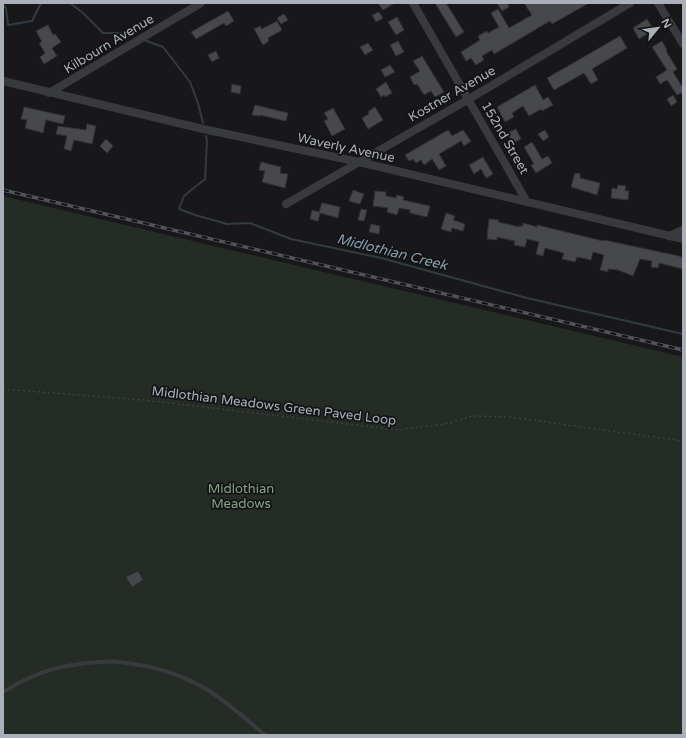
<svg xmlns="http://www.w3.org/2000/svg" width="686" height="738" font-family="'Varela Round',sans-serif">
  <style>
    .green { fill: #242c25 }
    .lines { fill: none; stroke-linecap: round; stroke-linejoin: round }
    .stream { stroke: #323b41; stroke-width: 2 }
    .building { fill: #47484c; stroke: #323235 }
    .path { stroke: #3f4145; stroke-width: 1.5; stroke-dasharray: 2 3; stroke-linecap: butt }
    .service { stroke: #393a3e; stroke-width: 4 }
    .minor { stroke: #393a3e; stroke-width: 8 }
    .rail-casing { stroke: #525459; stroke-width: 3.5 }
    .rail { stroke: #131315; stroke-width: 2; stroke-dasharray: 6; stroke-linecap: butt }
    .labels { text-anchor: middle; dominant-baseline: central; stroke-width: 3.5; stroke-linejoin: round; paint-order: stroke }
    .street-label { font-size: 13px; fill: #abb0b8; stroke: #131315 }
    .park-label { font-size: 13px; fill: #84a184; stroke: #131315 }
    .water-label { font-size: 14px; font-style: italic; fill: #869faf; stroke: #131315 }
  </style>
  <rect width="100%" height="100%" fill="#18181a"/>
  <path class="green" d="M3,196L683,357V735H3Z"/>
  <g class="lines">
    <path class="stream" d="M70,3L83,13L103,33H127L131,35
      M3,5L6,8L8,25L32,21L41,3
      M144,40L163,47L190,82L198,103L203,123
      M206,136L207,141L205,179L184,196L179,209L195,215L227,224L250,223L291,239L381,258L527,298L683,334"/>
  </g>
  <path class="building" d="M378,3H395L383,10Z
    M435,3H446L464,32L456,37Z
    M497,3H507L509,7L502,11Z
    M524,3H589L552,24L550,21L494,54L492,50L482,56L484,60L476,65L471,58L466,61L461,52L480,40L478,36L487,31L488,33L499,27L491,13L498,9L509,28L532,15Z
    M228,11L234,21L226,26L224,23L196,39L191,32Z
    M379,12L383,18L376,22L372,15Z
    M284,14L288,20L281,24L277,18Z
    M397,17L404,30L396,35L388,22Z
    M647,19L652,27L645,31L647,34L639,39L633,28Z
    M277,21L282,30L268,38L269,41L263,45L254,29L260,26L262,29Z
    M48,25L53,35L55,34L61,42L52,48L57,56L44,64L40,57L45,53L39,43L42,42L36,31Z
    M620,36L627,48L592,69L598,80L591,84L584,73L554,90L547,78Z
    M398,41L404,52L396,56L390,45Z
    M662,41L667,50L666,51L677,69L673,72L683,88V92L677,95L667,80L660,84L656,77L667,70L652,47Z
    M368,43L373,50L365,55L360,47Z
    M216,51L219,58L212,62L208,55Z
    M422,56L444,92L435,97L431,91L424,95L417,84L414,85L410,77L420,71L413,61Z
    M390,65L395,72L385,77L381,70Z
    M386,82L392,93L385,97L384,95L381,97L376,89Z
    M232,84L241,86L240,94L231,92Z
    M535,85L543,100L548,97L553,105L542,111L541,109L529,116L523,106L512,113L514,117L505,122L497,107Z
    M673,95L677,102L671,106L667,99Z
    M255,105L288,113L286,121L260,115V116L252,115Z
    M24,107L65,116L63,124L46,120L43,133L25,128L27,120L21,119Z
    M375,107L383,120L368,129L362,118L369,114L368,112Z
    M333,108L345,129L332,136L324,121L328,119L324,113Z
    M87,124L96,126L92,144L74,140L71,151L64,149L67,136L56,134L58,126L86,130Z
    M516,129L521,139L513,143L507,133Z
    M448,130L452,136L463,130L471,141L464,146L461,141L439,154L446,166L439,170L432,159L424,165L421,160L416,163L413,159L409,161L405,155Z
    M545,130L549,137L543,141L538,134Z
    M106,139L113,146L107,153L100,146Z
    M532,142L542,159L548,156L552,163L536,173L531,165L534,164L524,147Z
    M483,157L493,174L486,178L481,169L474,174L469,165Z
    M261,162L281,167L280,173L288,174L285,188L262,182L265,171L259,170Z
    M575,173L580,174V178L600,183L597,195L571,187Z
    M618,185L626,186L625,191H629L628,200L611,198L612,188L617,189Z
    M353,190L364,194L360,204L349,201Z
    M375,191L386,192V196L396,198L397,195L404,197L403,200L430,206L427,217L410,213V210L399,208L397,215L387,212L388,208L373,206Z
    M322,203L340,207L338,218L320,213L318,221L310,219L312,210L319,212Z
    M361,209L367,210L364,221L358,220Z
    M446,213L455,216L453,220L465,224L463,231L452,228L451,232L441,229Z
    M489,219L499,220L498,222L519,227V226H523V223L537,227V225L603,241L604,240L679,256L683,258V269L659,263L658,268L651,267L652,261L640,259L633,276L618,270L608,269V272L600,270L604,255L593,252L591,260L577,257L575,262L562,259L564,253L545,248L543,256L536,254L539,242L527,239L525,247L514,245L515,241L497,237V240L487,239Z
    M371,224L380,226L379,234L369,232Z
    M138,571L143,580L132,587L126,577Z"/>
  <g class="lines">
    <path class="path" d="M3,389L144,400L399,430L451,423L472,416L510,417L683,441"/>
    <path class="service" d="M3,692C18,683 35,674 53,669C69,665 102,660 119,662C150,665 181,674 208,690C228,703 247,720 265,735"/>
    <path class="minor" d="M413,3L527,202
      M658,3L683,44
      M3,81L203,129L359,162L683,239
      M49,93L201,3
      M286,204L469,99L630,3
      M669,236L683,230"/>
    <defs>
      <path id="rail" d="M3,190L683,350"/>
    </defs>
    <use href="#rail" class="rail-casing"/>
    <use href="#rail" class="rail"/>
  </g>
  <g class="labels">
    <g class="street-label">
      <text transform="translate(109 44) rotate(-31)">Kilbourn Avenue</text>
      <text transform="translate(452 94) rotate(-30)">Kostner Avenue</text>
      <text transform="translate(505 138) rotate(60)">152nd Street</text>
      <text transform="translate(346 148) rotate(12)">Waverly Avenue</text>
      <text transform="translate(274 406) rotate(7)">Midlothian Meadows Green Paved Loop</text>
    </g>
    <g class="park-label">
      <text x="241" y="489">Midlothian<tspan x="241" dy="15">Meadows</tspan></text>
    </g>
    <g class="water-label">
      <text transform="translate(392 252) rotate(14)">Midlothian Creek</text>
    </g>
  </g>
  <rect width="686" height="738" fill="none" stroke="#abb0b8" stroke-width="8"/>
  <g transform="translate(658 28) rotate(61)" stroke="#131315" stroke-width="3" paint-order="stroke">
  <path d="M0-3L7 15L0 10L-7 15Z" fill="#abb0b8"/>
  <text y="-6" font-size="11" font-weight="bold" text-anchor="middle" fill="#abb0b8">N</text>
  </g>
</svg>
